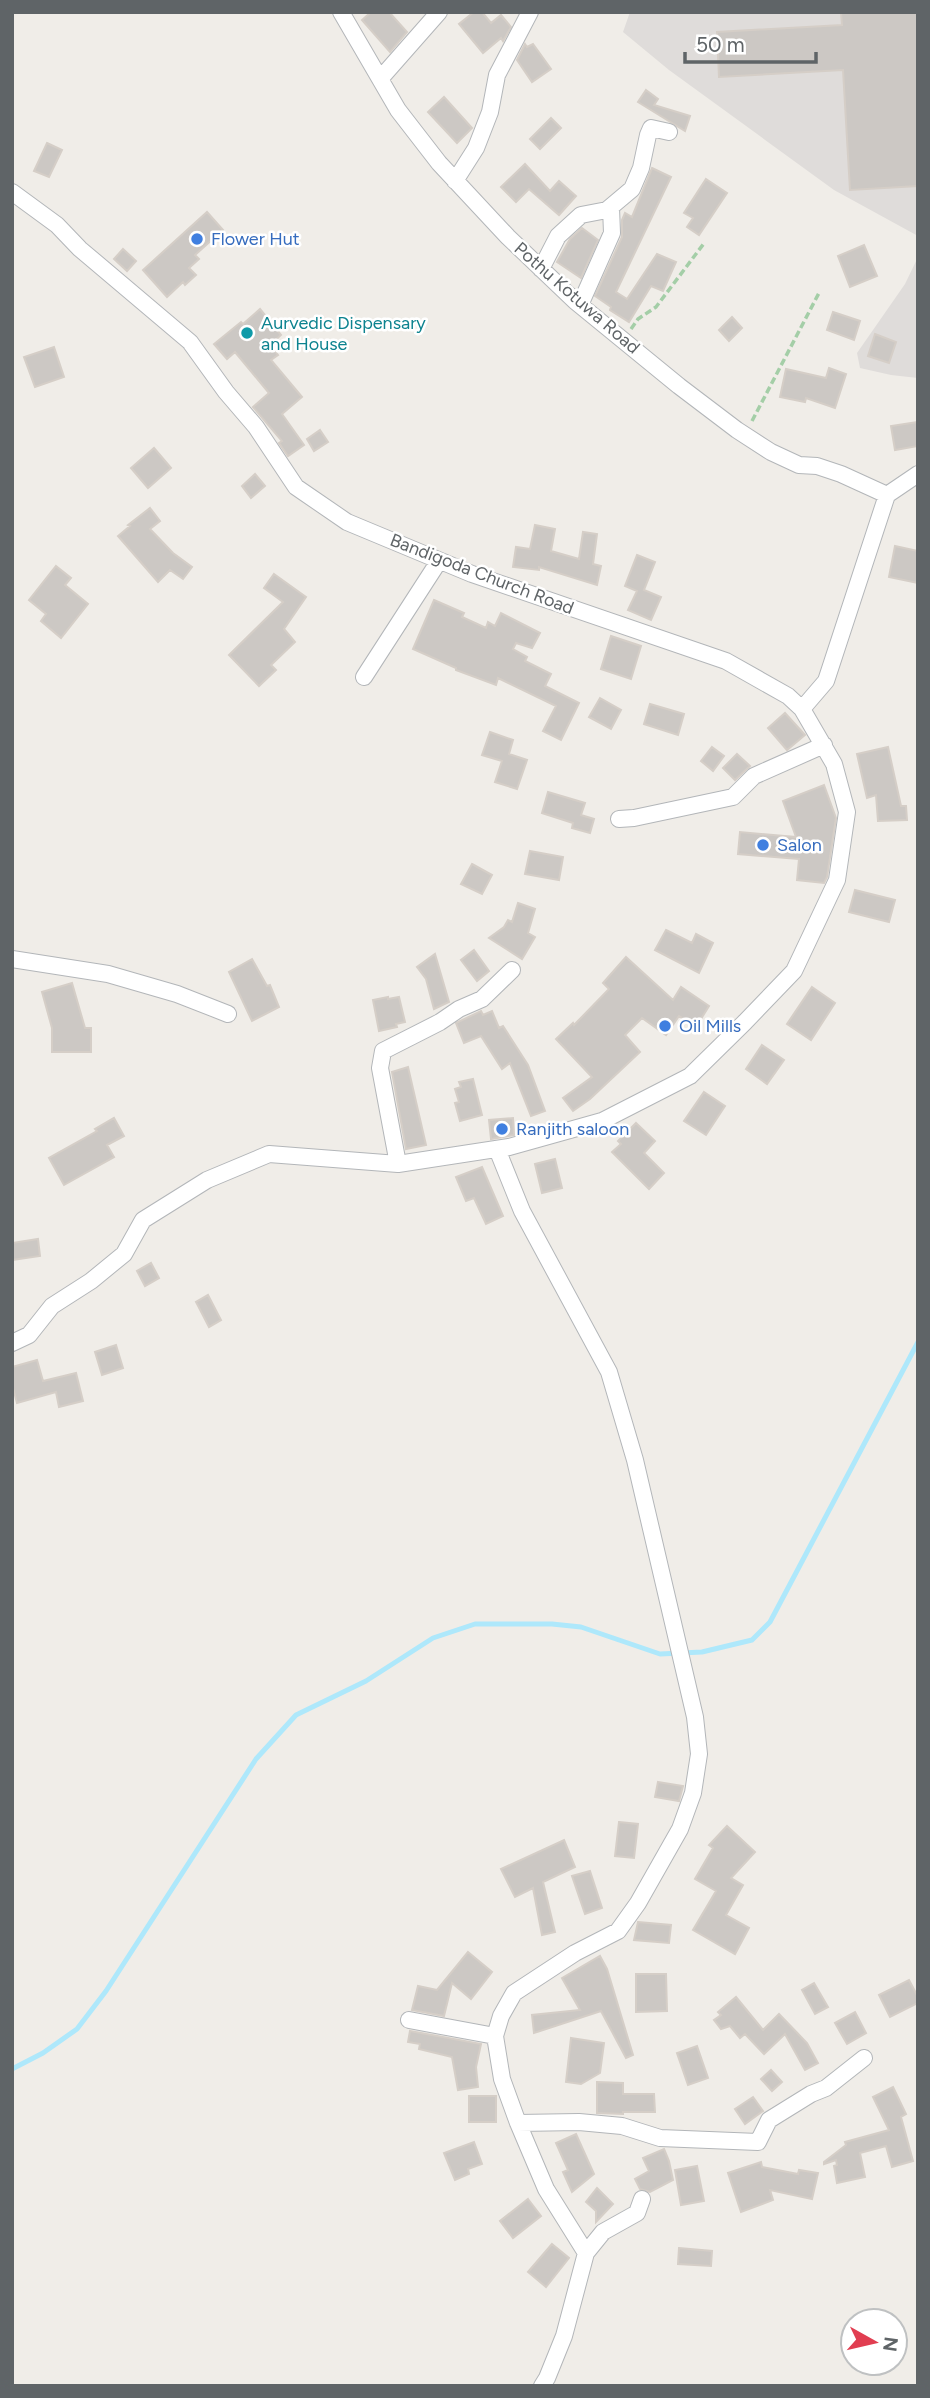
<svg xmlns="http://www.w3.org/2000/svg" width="930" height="2398" font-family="Figtree,sans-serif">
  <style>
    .industrial { fill: #dfdcda }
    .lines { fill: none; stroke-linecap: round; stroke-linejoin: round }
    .stream { stroke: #aee8fb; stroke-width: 5 }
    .building { fill: #ccc8c4; stroke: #d5cec7; stroke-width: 2 }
    .street-casing { stroke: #b3b6b9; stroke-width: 18 }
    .path { stroke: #a4cea7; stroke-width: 3.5; stroke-dasharray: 7 3.5; stroke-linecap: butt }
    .street { stroke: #fff; stroke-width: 16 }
    .shop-dot { fill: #3f7fe0; stroke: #fff; stroke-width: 2.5 }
    .culture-dot { fill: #0f9aa8; stroke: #fff; stroke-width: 2.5 }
    .labels { text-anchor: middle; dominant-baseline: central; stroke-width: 5; stroke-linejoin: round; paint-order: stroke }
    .shop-label { font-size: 18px; fill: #366cbe; stroke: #fff; text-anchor: start }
    .street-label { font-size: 18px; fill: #5f6467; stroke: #fff }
    .culture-label { font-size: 18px; fill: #0d838f; stroke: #fff; text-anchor: start }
  </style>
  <rect width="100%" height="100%" fill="#f0ede8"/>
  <path class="industrial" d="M630,12H918V236L834,190L669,70L623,32Z
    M918,257V378L891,375L860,368L857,353L905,284Z"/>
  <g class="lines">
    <path class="stream" d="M12,2069L43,2053L77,2029L106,1991L256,1759L296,1715L366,1681L433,1638L475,1624H552L581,1627L660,1654L702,1652L752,1640L770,1622L918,1342"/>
  </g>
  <path class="building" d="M371,12H389L407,32L390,52L362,20Z
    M474,12H482L491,23L501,15L511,27L503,41L501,38L483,53L459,24Z
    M841,12H918V186L850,190L843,70L719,77L717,32L842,25Z
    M525,44L527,47L533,44L551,69L532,82L517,60Z
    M646,90L658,99L654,105L690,116L685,131L638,102Z
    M444,97L472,128L457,143L428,112Z
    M551,118L561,128L540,149L530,139Z
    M47,143L62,150L49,177L34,171Z
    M525,164L550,191L559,181L576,196L559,215L529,189L516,202L501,187Z
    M652,168L671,177L616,292L627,299L657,254L676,262L663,291L651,286L629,322L610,310L611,307L595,296L622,237V220L625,213L632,217Z
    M706,179L727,193L699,235L687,227L693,218L684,213Z
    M207,212L223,230L195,255L199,259L189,268L196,275L185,285L183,282L167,297L143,270Z
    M582,228L598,240L581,278L557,262L570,239Z
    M864,245L877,276L850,287L838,256Z
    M123,249L136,261L127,271L114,259Z
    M260,309L281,335L270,345L278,355L271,360L302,397L282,414L304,445L288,456L279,443L282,441L253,407L269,393L235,352L227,359L214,344L241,322L243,324Z
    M833,312L860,321L854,340L827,330Z
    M732,317L742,328L729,341L719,330Z
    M875,334L896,342L889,363L868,356Z
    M54,347L64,377L35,387L24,357Z
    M829,368L846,374L835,408L806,398L805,402L780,397L786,369L826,378Z
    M918,422V446L895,450L891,426Z
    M320,430L328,442L314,451L307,439Z
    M154,448L171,468L148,488L131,468Z
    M255,474L265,486L251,498L242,486Z
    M150,508L160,521L150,529L173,553L192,567L183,579L170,570L158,582L118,536L130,526L128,525Z
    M535,525L555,529L551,551L579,559L583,532L597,534L593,564L601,566L597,585L539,567V570L513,567L516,547L530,549Z
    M895,546L918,551V583L889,577Z
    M637,555L655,562L644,590L661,597L651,620L628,610L637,591L625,586Z
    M56,566L71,578L65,585L88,604L61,638L41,621L46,614L29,600Z
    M274,574L306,597L284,629L295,642L271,665L276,670L259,686L229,655L283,602L264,588Z
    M434,600L464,613L462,617L486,628L488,622L495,626L501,613L540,633L532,648L516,643L513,649L527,657L525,661L551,674L545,686L579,703L561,740L543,731L556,706L498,678L496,685L456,670V668L413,649Z
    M611,636L641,646L631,679L601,669Z
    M600,698L621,710L611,729L589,717Z
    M650,704L684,714L678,735L644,724Z
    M785,713L805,735L787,750L768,728Z
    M490,732L513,740L509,754L527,760L517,789L495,782L502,761L482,755Z
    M712,747L724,756L713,771L701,761Z
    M888,747L901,806H906L907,820L878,821L876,795L867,798L857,754Z
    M737,754L750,766L735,780L723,768Z
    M824,785L836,818L827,877L824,883L797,880L799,859L738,854L740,832L796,837L783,801Z
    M548,792L585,803L581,815L594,819L590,833L572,828L573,823L542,813Z
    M530,851L563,857L559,880L525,874Z
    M472,864L492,875L482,894L461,884Z
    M855,890L895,900L889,922L849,912Z
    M518,903L535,909L528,933L535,937L522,959L489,938L504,927L508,920L512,922Z
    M666,930L692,943L696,934L713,943L699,973L655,950Z
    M474,950L489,971L477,981L461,960Z
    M435,954L449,1002L434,1009L426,979L417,967Z
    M626,957L673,1000L681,987L709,1006L696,1027L679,1016L666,1035L642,1018L625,1035L640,1052L590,1099L573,1111L563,1098L592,1077L556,1039L573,1023L574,1025L609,989L603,983Z
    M252,959L267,986L270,985L279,1007L252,1021L229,972Z
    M72,983L85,1028H91V1052H52V1028L42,992Z
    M812,987L835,1003L811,1040L787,1024Z
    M388,997V999L399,997L405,1022L396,1024L397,1027L379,1031L373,1000Z
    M481,1011L483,1015L492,1011L499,1028L503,1026L528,1065L545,1111L531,1116L510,1063L502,1069L481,1036L464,1043L456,1023Z
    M762,1045L784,1060L767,1084L746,1069Z
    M408,1067L426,1145L406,1149L392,1072Z
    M473,1079L482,1115L460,1121L455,1103L459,1102L455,1089L461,1087L459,1082Z
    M704,1092L725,1106L706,1135L684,1121Z
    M114,1118L124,1136L107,1145L114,1157L64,1185L49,1158L97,1131L95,1129Z
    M513,1118L514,1135L491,1139L489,1120Z
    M636,1123L655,1141L644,1153L664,1173L649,1189L612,1152L621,1144L618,1141Z
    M555,1159L562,1188L542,1193L535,1164Z
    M482,1167L503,1216L486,1224L474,1198L466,1201L456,1177Z
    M38,1239L40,1256L12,1260V1243Z
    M151,1263L159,1278L145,1286L137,1271Z
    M208,1295L221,1320L209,1327L196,1302Z
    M116,1345L123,1368L102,1375L95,1352Z
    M37,1360L43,1381L76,1373L83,1401L59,1407L56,1392L17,1403L12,1384V1367Z
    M658,1782L683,1786L679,1801L655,1797Z
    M619,1822L638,1824L634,1858L615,1856Z
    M727,1826L755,1852L731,1878L743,1885L726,1915L749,1928L735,1954L693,1930L716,1891L695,1879L713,1848L709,1845Z
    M564,1840L575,1867L543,1882L555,1932L542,1935L533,1888L515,1897L501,1869Z
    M590,1871L602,1908L585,1914L572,1876Z
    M638,1922L671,1925L669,1943L634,1940Z
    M468,1952L492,1972L471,1999L452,1983L444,2016L412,2010L418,1986L437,1990Z
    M600,1956L607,1969L633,2055L626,2058L601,2011L534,2033L532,2015L580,2010L562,1978Z
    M636,1974H666L667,2011L636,2012Z
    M909,1980L918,1997V2003L890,2017L879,1995Z
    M814,1983L828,2007L815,2014L802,1990Z
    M736,1997L763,2030L779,2014L807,2043L818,2063L805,2070L785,2034L764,2054L745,2034L740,2038L730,2026L721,2029L714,2020L721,2015L718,2012Z
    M855,2012L866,2033L847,2044L835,2023Z
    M410,2031L481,2044L476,2067L478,2087L458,2090L452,2057L419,2049L420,2044L408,2042Z
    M571,2038L604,2043L600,2073L581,2084L566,2082Z
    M697,2046L708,2078L688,2085L677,2053Z
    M771,2070L782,2082L772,2091L761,2079Z
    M597,2082L623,2083V2094H654L655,2112H623V2114L597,2113Z
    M893,2087L906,2114L901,2117L913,2161L892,2167L886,2146L860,2153L865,2177L837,2183L834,2166L837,2165L836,2160L824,2164V2162L846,2145L845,2142L889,2130L873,2097Z
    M469,2096H496V2122H469Z
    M753,2097L763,2111L745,2124L735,2109Z
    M576,2134L594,2174L572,2192L563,2172L568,2170L556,2143Z
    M474,2142L482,2164L468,2169L469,2174L455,2180L444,2153Z
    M664,2149L669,2161L673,2180L650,2192L640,2189L635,2179L649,2171L643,2158Z
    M761,2162L762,2167L798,2174L799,2170L818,2173L812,2199L770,2190L773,2200L741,2212L728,2173Z
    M697,2166L704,2201L681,2205L675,2170Z
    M597,2188L613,2204L596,2222V2211L586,2202Z
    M528,2199L541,2216L513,2238L500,2221Z
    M552,2244L569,2258L546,2287L528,2272Z
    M679,2248L712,2251L711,2266L678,2264Z"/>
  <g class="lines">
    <defs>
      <path id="street" d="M341,12L398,110L439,163L508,237L575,301L679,386L737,430L771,452L799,465L817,466L841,474L887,495
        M380,79L439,12
        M455,181L476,148L490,112L497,75L530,12
        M12,192L57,225L80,249L190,342L226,392L256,427L296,487L347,522L472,574L726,661L788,696L802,709L834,764L847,812L837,880L794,971L745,1022L690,1076L602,1121L509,1147L398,1164L269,1154L207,1180L143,1220L124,1254L91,1281L52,1306L29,1335L12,1343
        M541,269L558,236L581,215L607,210L632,189L641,168L648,135L651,128L669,132
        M580,305L612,233L611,208
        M364,677L439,561
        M802,709L826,681L887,495L918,474
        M619,819L634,818L733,797L754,776L824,745
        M12,959L108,974L177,994L228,1014
        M497,1149L522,1211L609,1372L635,1460L695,1717L699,1754L693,1793L680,1829L638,1903L618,1931L575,1953L514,1993L501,2016L495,2036L502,2079L518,2123L546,2189L586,2253
        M398,1164L380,1068L383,1051L440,1022L459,1009L482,999L512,970
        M409,2020L495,2036
        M518,2123L579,2122L622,2126L660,2138L758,2142L769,2120L811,2094L826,2088L864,2058
        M542,2386L547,2378L564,2336L586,2253L603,2232L637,2213L642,2199"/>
    </defs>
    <use href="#street" class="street-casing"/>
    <path class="path" d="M631,329L638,319L656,307L705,242
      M752,421L820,291"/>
    <use href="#street" class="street"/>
  </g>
  <g class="shop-dot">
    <circle cx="197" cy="239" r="7"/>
    <circle cx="763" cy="845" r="7"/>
    <circle cx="665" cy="1026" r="7"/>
    <circle cx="502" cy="1129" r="7"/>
  </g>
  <circle class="culture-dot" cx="247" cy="333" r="7"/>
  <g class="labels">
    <g class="shop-label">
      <text x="211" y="239">Flower Hut</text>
      <text x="777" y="845">Salon</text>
      <text x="679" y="1026">Oil Mills</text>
      <text x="516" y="1129">Ranjith saloon</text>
    </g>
    <g class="street-label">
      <text transform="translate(577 298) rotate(41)">Pothu Kotuwa Road</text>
      <text transform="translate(482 574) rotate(21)">Bandigoda Church Road</text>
    </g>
    <g class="culture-label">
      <text x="261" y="323">Aurvedic Dispensary<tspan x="261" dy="21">and House</tspan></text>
    </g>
  </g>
  <rect width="930" height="2398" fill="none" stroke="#5f6467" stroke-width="28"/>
  <g transform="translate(874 2342) rotate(98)"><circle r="33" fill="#ffffff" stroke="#bfc1c2" stroke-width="2"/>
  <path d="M0-5L12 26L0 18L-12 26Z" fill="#e13e51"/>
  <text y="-10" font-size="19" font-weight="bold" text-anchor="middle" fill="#5f6467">N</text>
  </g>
  <path d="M685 52v10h131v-10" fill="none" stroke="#5f6467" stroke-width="3.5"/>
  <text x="696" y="52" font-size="21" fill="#5f6467" stroke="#ffffff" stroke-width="5" paint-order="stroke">50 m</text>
</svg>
